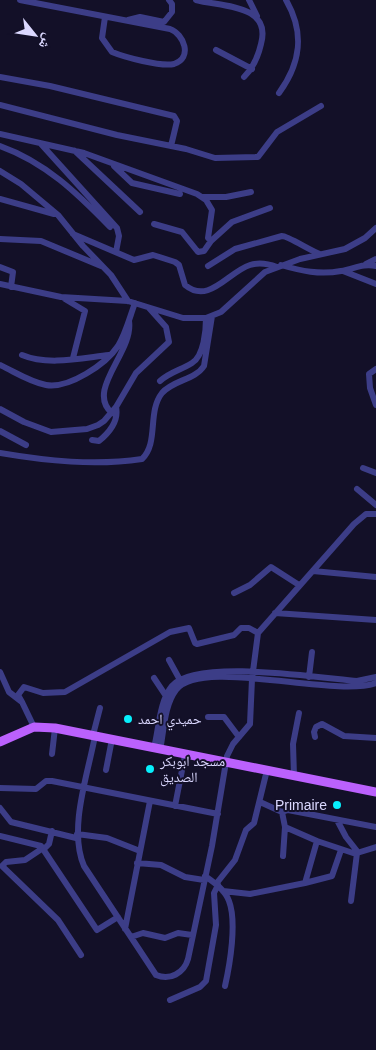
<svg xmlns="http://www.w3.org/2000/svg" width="376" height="1050" font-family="Arial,'Noto Naskh Arabic',sans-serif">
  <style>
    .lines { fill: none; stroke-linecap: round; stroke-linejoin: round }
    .minor { stroke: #3c3d87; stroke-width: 6 }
    .major { stroke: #bb61fd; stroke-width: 9 }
    .poi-dot { fill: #07effc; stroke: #131028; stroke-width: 2 }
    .labels { text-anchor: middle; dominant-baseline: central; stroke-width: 4; stroke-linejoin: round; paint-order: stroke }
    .poi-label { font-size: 14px; fill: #dbd8ff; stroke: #131028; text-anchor: start }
  </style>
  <rect width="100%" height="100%" fill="#131028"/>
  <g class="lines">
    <path class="minor" d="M20,0L170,29C184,34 193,58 174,64C161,67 124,57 112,52L102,38L105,17
      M196,0C222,7 272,4 261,44C258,57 254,67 244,77
      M249,0L257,16
      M128,20L140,17L164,22L172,12V4L169,0
      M216,50L252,69
      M0,77L50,86L174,116L177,121L171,146
      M279,93C301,63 305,33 286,0
      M0,105L117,135L186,149L215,158L258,157L277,132L321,106
      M0,134L84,153L197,194L206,200L212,210L208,238L211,241L232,222L270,208
      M41,144L117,228L119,236L116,252
      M0,146C45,162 77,193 110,227
      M75,151L140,212
      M114,166L132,183L180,194
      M0,171L21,184L58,215L83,246L111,275L128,301
      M203,197H226L251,192
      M0,199L54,214
      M154,224L182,232L198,252L204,251L211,241
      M73,234L134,260L153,255L175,262L179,265L185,285C209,305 228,272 250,265C259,262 269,264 277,267
      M0,239L41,241L101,266
      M366,264L376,259
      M281,265C301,271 320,275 341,271C354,269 363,263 376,266
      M208,266L235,249L282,236C288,236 311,251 320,254
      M0,267L13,272L11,287
      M343,271L376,284
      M0,284L61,297L128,301L183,318H206L221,312L265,272L300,259L345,249L365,238L376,228
      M65,299L85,311L73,358
      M22,355C48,366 82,358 109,355
      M0,365C15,372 30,382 46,385C69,389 106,364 118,346C126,333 130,316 135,303
      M376,369L369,374L370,388L376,405
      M160,381C170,372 181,370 192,363C204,356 206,330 206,318
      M0,409L24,422L51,432L87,429L98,425L104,421L116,407L136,373L169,342L166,327L149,308
      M112,413C85,390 134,352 129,321
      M0,431L26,445
      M92,440L99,441C110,432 119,421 116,407
      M0,453C47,461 95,466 142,459C159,443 147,412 162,393C173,380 195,380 204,366L212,316
      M363,468L376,473
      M357,489L376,505
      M313,571L376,577
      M234,593L250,585L271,567L299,585
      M275,613L376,620
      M169,660L180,680
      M0,672L9,692L22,702L34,727
      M309,677L312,652
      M154,678L166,696
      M22,702L18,695L24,687L43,693L65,692L170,632L189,628L195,643L197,644L234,635L241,628H249L258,633
      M208,717H224L239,737
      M93,735L100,708
      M95,736C88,774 68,829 84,866L156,975C170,981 184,973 188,959L212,846L227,756L233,744L250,724L252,679L258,633L354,524L366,514H376
      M315,737L314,732L316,727L322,724L344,736L376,738
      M154,748C159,729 159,702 172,686C195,658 322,678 357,681L376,677
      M160,750C164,731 164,706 176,690C201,657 334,698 376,683
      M52,754L55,728
      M106,770L112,739
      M294,776L293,744L299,713
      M0,788L36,789L46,781H52L218,814
      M260,802L282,812L285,827L317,841
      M175,806L185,755
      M0,808L11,822L76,838
      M282,812L288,810L376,827
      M77,834L107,838L140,851
      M0,836L41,846L97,930L118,917
      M43,848L25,860L6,862L2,866L58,920L81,955
      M44,849L49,844L52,831
      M283,856L285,827
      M137,863L161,865L185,877L204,880
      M205,876C215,883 225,890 229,901C237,922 230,964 225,986
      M305,883L332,876L341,850
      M216,884L235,860L246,830L254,823L267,770
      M223,891L250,894L305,883L317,841L356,854L357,851L346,837L337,820
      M351,901L357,853L376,847
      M125,929L150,801
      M131,937L143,933L165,938L178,933L192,935
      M170,1000L200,987L206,981L216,925L214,893L218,885"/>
    <path class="major" d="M0,742L34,727L55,728L376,792"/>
  </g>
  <g class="poi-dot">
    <circle cx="128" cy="719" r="5"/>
    <circle cx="150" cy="769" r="5"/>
    <circle cx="337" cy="805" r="5"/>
  </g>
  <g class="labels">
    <g class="poi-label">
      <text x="138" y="719">حميدي احمد</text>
      <text x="160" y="761">مسجد ابوبكر<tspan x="160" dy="16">الصديق</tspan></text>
      <text x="327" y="805" text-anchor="end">Primaire</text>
    </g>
  </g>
  <g transform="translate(35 35) rotate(120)" stroke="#131028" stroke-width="4" paint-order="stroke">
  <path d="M0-4L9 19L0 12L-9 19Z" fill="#dbd8ff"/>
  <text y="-8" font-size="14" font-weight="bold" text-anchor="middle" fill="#dbd8ff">ش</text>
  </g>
</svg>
